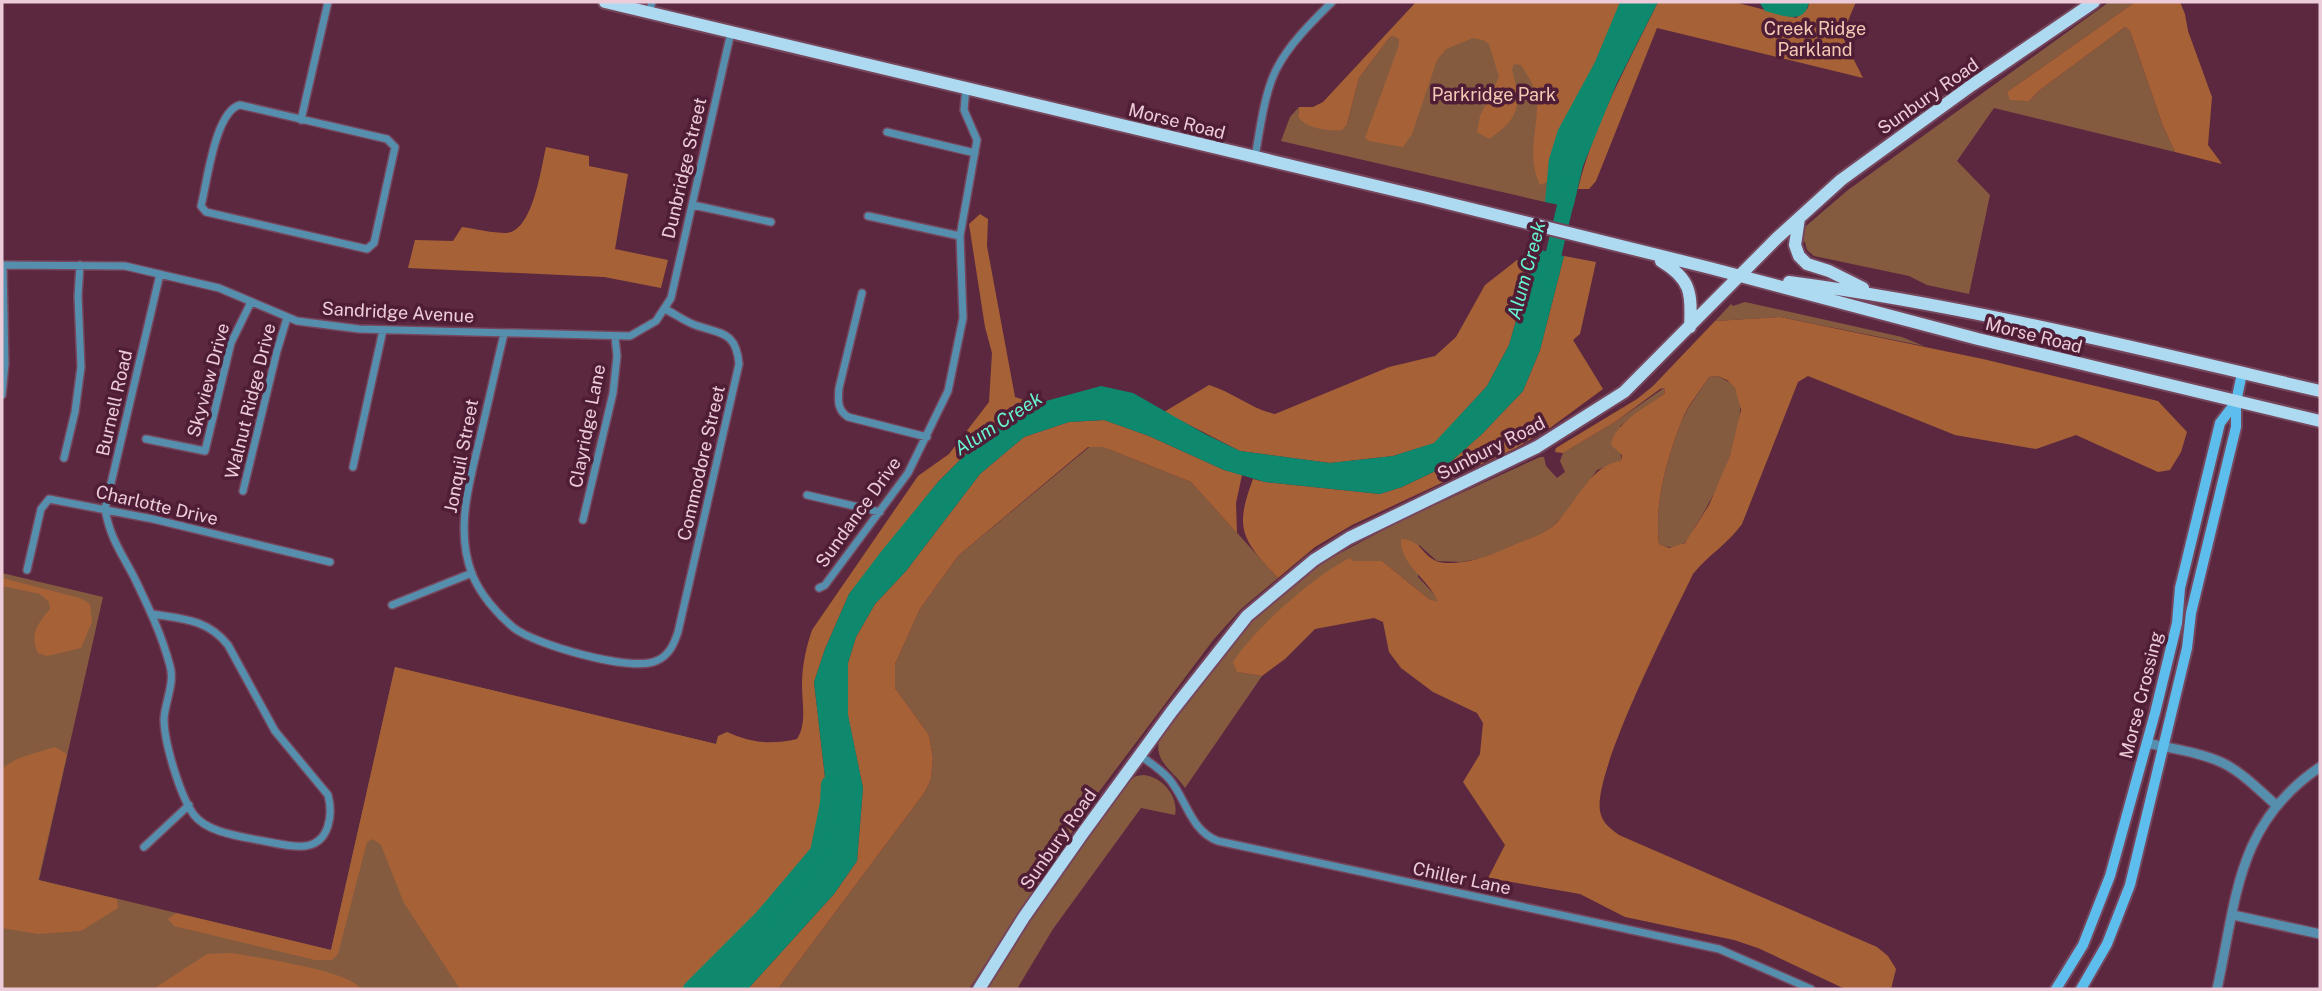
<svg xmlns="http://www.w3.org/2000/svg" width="2322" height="991" font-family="'Public Sans',sans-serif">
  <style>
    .green { fill: #855b40 }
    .forest { fill: #a66236; fill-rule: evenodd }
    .water { fill: #0e896e }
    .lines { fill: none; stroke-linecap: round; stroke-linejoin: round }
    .river { stroke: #0e896e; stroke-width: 16 }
    .minor-casing { stroke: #75465c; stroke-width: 10 }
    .tertiary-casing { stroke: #75465c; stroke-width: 12 }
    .secondary-casing { stroke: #75465c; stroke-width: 14 }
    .primary-casing { stroke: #75465c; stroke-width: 16 }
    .minor { stroke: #568fad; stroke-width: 7 }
    .tertiary { stroke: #568fad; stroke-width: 9 }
    .secondary { stroke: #5dbeed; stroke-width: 10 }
    .primary { stroke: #add9f1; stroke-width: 12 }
    .labels { text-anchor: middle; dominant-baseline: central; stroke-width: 7; stroke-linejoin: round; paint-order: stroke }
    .park-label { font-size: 18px; fill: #f2cbb4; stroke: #4f1d36 }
    .street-label { font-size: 18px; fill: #edccd9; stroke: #4f1d36 }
    .water-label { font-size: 19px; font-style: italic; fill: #66f5ce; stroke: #4f1d36 }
  </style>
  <rect width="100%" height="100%" fill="#5b2840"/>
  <path class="green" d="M1463,2H1635L1567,173L1545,202L1281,141L1290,117L1299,107L1298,117L1347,124L1359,78L1390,37Z
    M2109,2H2135L2007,92L2029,101L2040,90L2125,27L2130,31L2163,126L2175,152L1994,108L1957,161L1990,195L1969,294L1927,285L1909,276L1814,256L1807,250L1805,242L1800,241L1806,226L1848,190Z
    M1745,302L1902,337L1924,346L1780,317L1715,321L1731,304L1733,306Z
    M1717,376C1723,379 1731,382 1735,388C1754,419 1714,498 1696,525C1693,530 1689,540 1684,543C1676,549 1667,548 1659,544C1654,503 1667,458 1682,420C1689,405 1700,391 1709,377Z
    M1664,388L1665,393L1620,426L1621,461L1597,470L1570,508L1551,528L1540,536L1490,557L1461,562L1437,561L1419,545L1418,577L1435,595L1439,603L1429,599L1382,561H1354L1350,558L1237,672L1262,676L1185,788C1174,771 1152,761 1160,738C1204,679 1245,617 1304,573C1313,566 1320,559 1331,558L1402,520L1540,457H1544L1546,466L1557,478L1565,472L1560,461L1563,453L1615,422Z
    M1099,439L1108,449L1191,482L1278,578L1241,609L1214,639L1095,797L969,989H778L925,792L931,779L933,758L929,735L895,688V664L920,609L958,556Z
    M2,573L103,597L39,880L331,950L395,667L824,770L691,989H2Z
    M1144,775C1162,777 1179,796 1175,815L1141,808L1053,929L1017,989H983L1014,939L1128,782L1136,776Z"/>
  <path class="forest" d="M1416,2H1620L1595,62L1549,159L1547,182L1540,185C1526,155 1538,131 1537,101C1536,87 1528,76 1521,65L1514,64L1512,70C1522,105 1520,118 1489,139L1477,132L1480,116L1499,77L1489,44L1483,40L1473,38L1446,49L1437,60L1412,134L1403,147L1369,141L1365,138L1399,45V39L1394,36L1390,37L1359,78L1347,124L1342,130C1327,131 1308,129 1298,117L1299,107H1313L1323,102Z
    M1658,2H1734L1796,18L1808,8L1809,2H1856C1836,48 1844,36 1863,78L1657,28L1596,181L1589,189H1578C1594,123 1629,62 1658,2Z
    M2135,2H2180L2185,14L2188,31L2212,97L2208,145L2222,164L2175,152L2163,126L2130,31L2125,27L2040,90L2029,101L2010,100L2007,92Z
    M546,147L589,156V166L628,174L615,249L668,260L661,288L604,277L408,268L415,240L453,241L462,227C476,229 492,233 506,233C533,232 541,168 546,147Z
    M980,214L988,219L987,246L1015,397L1035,404L983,437L938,482L849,594L825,649L814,682L828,803L818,852L762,918L691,989H460L404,903L381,845L373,839L367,842L338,954L332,960H315L174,926L168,919L176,913L331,950L395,667L716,744L718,736L727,732C752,743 771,745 797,739C807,723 802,704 802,685C802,666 806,648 812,630L918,476L949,454L989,402L992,353L985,327L969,224Z
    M1564,256L1596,262L1580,334L1573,340L1603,389L1550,428L1516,448L1352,525L1315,547L1278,578C1242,539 1234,530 1253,479L1265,482L1380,494L1402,487L1446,466L1482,434L1523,391L1540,350Z
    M1534,259L1509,345L1487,386L1435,443L1393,456L1330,463L1240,451L1164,412L1209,385C1233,392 1251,409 1275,414L1389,367L1435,356L1456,337L1485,285L1517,260Z
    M1780,317L1983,359L2158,401L2187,432L2181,452L2170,470L2158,472L2076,435L2036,449L1955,435L1808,376L1798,382L1742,524C1728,544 1708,555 1693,574C1672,618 1593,771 1600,811C1602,823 1610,828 1619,835L1877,947L1888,956L1896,969L1891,989H1845L1758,948L1734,940L1625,917L1580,894L1488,878L1505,845L1463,782L1480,754L1483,723L1477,713L1433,692L1401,668L1389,652L1383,622L1374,618L1315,629L1285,659L1262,676L1237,672L1233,662C1253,630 1316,574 1350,558L1354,561H1382L1429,599L1438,602C1429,579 1400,566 1401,539C1421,540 1421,554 1436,561C1442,564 1456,563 1463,562C1486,559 1503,549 1524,541C1535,536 1544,534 1553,526C1576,505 1589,465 1621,461L1622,455L1611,445C1615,422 1647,407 1665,393L1664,388L1660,389L1615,422L1563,453L1555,452L1556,448L1637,399L1653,386L1715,321ZM1717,376L1727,380L1735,388L1741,410L1730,456L1709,505L1685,543L1669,548L1659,544C1654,503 1667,458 1682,420C1688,405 1700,391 1709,377Z
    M1104,420L1149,436L1224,470L1242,475L1236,503L1237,533L1191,482L1103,447H1088L958,556L920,609L895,664V688L929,735L933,758L931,779L925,792L778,989H748L834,894L857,861L863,788L848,716V663L856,637L875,604L906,571L980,474L1024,437L1069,422Z
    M2,578L80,598L90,604L92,622L81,648L47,656L38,653C29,635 38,623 50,609L49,602L40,594L2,586Z
    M55,747L67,754L38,880L117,899L118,908L81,931L38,934L2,928V768L19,758Z
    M232,953C258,958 348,970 361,989L155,988L207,954Z"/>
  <path class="water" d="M1620,2H1658L1617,83L1583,166L1573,208L1545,202L1549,159L1558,130L1595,62Z
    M1759,2H1809C1805,26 1782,15 1765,11Z
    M1537,249L1564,256L1540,350L1523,391L1482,434L1446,466L1402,487L1380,494L1265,482L1224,470L1149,436L1104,420L1069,422L1024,437L980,474L906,571L875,604L856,637L848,663V715L863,788L857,861L834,894L748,989H691L762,918L818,852L828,803L814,682L825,649L849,594L880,553L938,482L983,437L1035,404L1101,386L1133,393L1205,434L1240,451L1330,463L1393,456L1434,443L1487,386L1509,345Z"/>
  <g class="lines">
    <path class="river" d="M1549,273L1570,185
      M691,989L762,918L818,852L828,803L829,784"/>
    <defs>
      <path id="minor" d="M649,13L652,2
        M240,105L387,139L395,147L374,243L367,249L206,212L201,206C207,183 215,111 240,105Z
        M301,120L328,2
        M887,132L975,153
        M1255,157C1260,130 1264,93 1277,68C1290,43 1313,21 1332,2
        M693,205L771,222
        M868,216L960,236
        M2,265L125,266L219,288L297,321L359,329L630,336L656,321L671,298L731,32
        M862,293L839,388C838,400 837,410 848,417L927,437
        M504,334C496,367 489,400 481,433C471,478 454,528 472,574C480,594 497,614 514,628C536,645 631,672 656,661C669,656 674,644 678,632L739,364C736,331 721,334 695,325C684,321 675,314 665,309
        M2,395L5,364L3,265
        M146,439L205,451L231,343L251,302
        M64,458L75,412L81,367L78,296L80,265
        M353,467L383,330
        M243,491L277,351L287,318
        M807,495L880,512
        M583,520L613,393L617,356L615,337
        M27,570L41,509L49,499L153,519L330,562
        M819,588L825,585L908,473L948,391L963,318L960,236L977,140L964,110L966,87
        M392,605L472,573
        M152,614C183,619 207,619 228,645L275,731L328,795C333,814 330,843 305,846C291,848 272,842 258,840C238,836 207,832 194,815C180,796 164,742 164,719C165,702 175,682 170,666C162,635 148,606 134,577C121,552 110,538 105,509L160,274
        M1139,755C1149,762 1162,770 1170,780C1187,801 1191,831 1218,841L1719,949L1811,989
        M144,847L189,805"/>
      <path id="tertiary" d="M2147,743C2172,749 2200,752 2223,763C2243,773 2259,790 2276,805
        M2233,915L2320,934
        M2217,989C2237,898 2236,824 2320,767"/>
      <path id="secondary" d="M2056,989L2083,945L2110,876L2155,713L2177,623L2180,588L2220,423L2236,402
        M2081,989L2107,944L2130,885L2187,648L2191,613L2236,427V402L2242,373"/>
      <path id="primary" d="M605,2L1427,198L1710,268L1978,339L2320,421
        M1799,218L1795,245L1799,256L1807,264L1829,271L1863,288
        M1661,261C1691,279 1692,293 1690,327
        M1789,282C1969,306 2144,350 2320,391
        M979,989L1024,917L1083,833L1172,711L1247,616L1314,560L1349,538L1537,447L1624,392L1777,238L1841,180L1972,85L2094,2"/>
    </defs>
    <use href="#minor" class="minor-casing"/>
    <use href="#tertiary" class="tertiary-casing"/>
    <use href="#secondary" class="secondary-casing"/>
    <use href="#primary" class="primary-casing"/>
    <use href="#minor" class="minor"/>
    <use href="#tertiary" class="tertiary"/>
    <use href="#secondary" class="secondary"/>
    <use href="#primary" class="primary"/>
  </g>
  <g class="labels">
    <g class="park-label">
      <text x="1815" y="28">Creek Ridge<tspan x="1815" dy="21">Parkland</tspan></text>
      <text x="1494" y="94">Parkridge Park</text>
    </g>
    <g class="street-label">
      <text transform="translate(1928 96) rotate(-35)">Sunbury Road</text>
      <text transform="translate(1177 121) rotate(14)">Morse Road</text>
      <text transform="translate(684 168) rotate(-77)">Dunbridge Street</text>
      <text transform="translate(398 312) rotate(3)">Sandridge Avenue</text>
      <text transform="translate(2034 335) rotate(14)">Morse Road</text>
      <text transform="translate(208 380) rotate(-75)">Skyview Drive</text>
      <text transform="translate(250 401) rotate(-76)">Walnut Ridge Drive</text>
      <text transform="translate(114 403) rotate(-77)">Burnell Road</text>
      <text transform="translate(587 426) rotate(-79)">Clayridge Lane</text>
      <text transform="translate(1491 448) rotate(-27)">Sunbury Road</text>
      <text transform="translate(461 456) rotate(-79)">Jonquil Street</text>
      <text transform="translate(701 463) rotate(-77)">Commodore Street</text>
      <text transform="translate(157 505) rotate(13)">Charlotte Drive</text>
      <text transform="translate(858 512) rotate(-54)">Sundance Drive</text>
      <text transform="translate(2141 695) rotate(-76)">Morse Crossing</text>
      <text transform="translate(1058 839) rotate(-55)">Sunbury Road</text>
      <text transform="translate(1462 878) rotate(12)">Chiller Lane</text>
    </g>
    <g class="water-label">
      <text transform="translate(1526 270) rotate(-75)">Alum Creek</text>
      <text transform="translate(998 423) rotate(-33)">Alum Creek</text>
    </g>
  </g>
  <rect width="2322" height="991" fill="none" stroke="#edccd9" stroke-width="7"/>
</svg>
